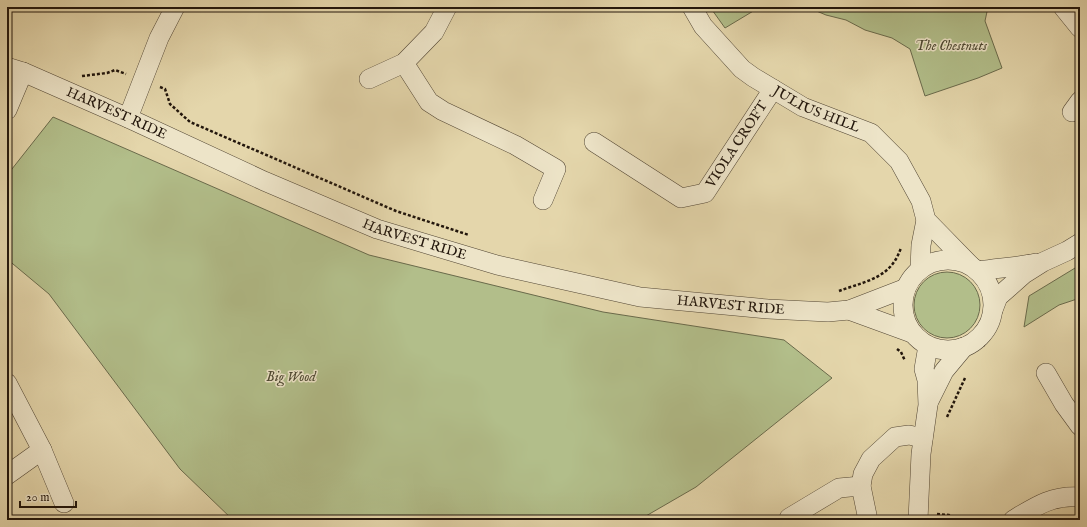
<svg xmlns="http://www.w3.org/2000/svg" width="1087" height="527" font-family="'IM FELL English',serif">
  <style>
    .green { fill: #b2be8a; stroke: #6a6a4b }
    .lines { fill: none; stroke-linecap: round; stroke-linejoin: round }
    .minor-casing { stroke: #524634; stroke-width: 20 }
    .path { stroke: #22160c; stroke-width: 2.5; stroke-dasharray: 3 2; stroke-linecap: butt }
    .minor { stroke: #ede4c8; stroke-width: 19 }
    .labels { text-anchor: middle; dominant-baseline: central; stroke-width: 3; stroke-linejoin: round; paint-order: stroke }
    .park-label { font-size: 14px; font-style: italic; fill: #4d4832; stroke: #ede4c8 }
    .street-label { font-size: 14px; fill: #22160c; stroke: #ede4c8 }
  </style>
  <rect width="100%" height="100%" fill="#e4d6ab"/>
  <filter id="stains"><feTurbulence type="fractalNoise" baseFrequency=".005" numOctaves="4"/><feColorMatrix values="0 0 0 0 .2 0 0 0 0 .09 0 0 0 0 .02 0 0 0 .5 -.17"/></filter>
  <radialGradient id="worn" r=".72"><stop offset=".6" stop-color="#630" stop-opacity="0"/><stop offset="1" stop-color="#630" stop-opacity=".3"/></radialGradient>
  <path class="green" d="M710,7H760L725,28Z
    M807,7H988L985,21L1002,68L978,78L925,96L910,49L892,38L865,30L846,20L826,15Z
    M53,117L369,255L603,312L784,340L832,378L696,487L639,520H233L180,469L49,294L7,259V174H8Z
    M1080,265V298L1059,305L1024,327L1029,296Z
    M914 305a33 33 0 1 1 66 0a33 33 0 1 1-66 0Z"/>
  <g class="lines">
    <defs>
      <g id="minor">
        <path id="s1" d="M692,7L703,26L742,69L753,77L803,107L871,133L899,161L921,201L926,220L970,265"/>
        <path d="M1063,7L1080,28"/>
        <path d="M404,63L429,102L443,111L515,145L556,169L543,200"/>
        <path id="s2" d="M7,67L23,72L128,118L264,181L377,229L497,265L640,297L768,309L828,312L849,310L906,288"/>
        <path d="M369,79L404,63L434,32L447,7"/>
        <path d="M7,110L23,72"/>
        <path d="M1072,112L1080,101"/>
        <path d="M128,118L159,38L175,7"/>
        <path id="s3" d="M594,142L681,198L705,193L773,89"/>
        <circle cx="948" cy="305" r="45"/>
        <path d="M920,269L921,245L926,220"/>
        <path d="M979,271C998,268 1017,267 1036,263"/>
        <path d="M849,310L912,333"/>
        <path d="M993,310L998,297L1024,274L1043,262L1067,251L1080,243"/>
        <path d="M1046,373L1064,404L1080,426"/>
        <path d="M7,383L42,450L64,503"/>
        <path d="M929,401L944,371L964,347"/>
        <path d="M7,475L42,450"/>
        <path d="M789,518L839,488L861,486"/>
        <path d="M868,520L861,486L863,474L871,459L895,437L909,435L923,438"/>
        <path d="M918,520L921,454L928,405L927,380L924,369L928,346"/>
        <path d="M1013,520C1036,506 1052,495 1080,497"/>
      </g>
    </defs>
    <use href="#minor" class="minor-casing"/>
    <path class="path" d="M82,76L107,73L115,70L126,74
      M160,87L165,89L170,104L190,122L396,211L469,235
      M839,291C857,284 882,280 894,262C897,258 899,253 901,248
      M983,346L995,328
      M897,349L901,352L905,361
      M947,417L965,378
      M937,514L949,515V520"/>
    <use href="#minor" class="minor"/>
  </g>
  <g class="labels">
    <g class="park-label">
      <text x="951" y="46">The Chestnuts</text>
      <text x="291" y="377">Big Wood</text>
    </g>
    <g class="street-label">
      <text stroke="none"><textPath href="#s1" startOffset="165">JULIUS HILL</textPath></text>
      <text stroke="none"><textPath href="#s2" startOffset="119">HARVEST RIDE</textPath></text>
      <text stroke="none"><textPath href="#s3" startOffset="186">VIOLA CROFT</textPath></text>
      <text stroke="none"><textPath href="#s2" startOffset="443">HARVEST RIDE</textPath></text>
      <text stroke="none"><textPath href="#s2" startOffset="767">HARVEST RIDE</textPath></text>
    </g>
  </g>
  <rect width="1087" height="527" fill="none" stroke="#e4d6ab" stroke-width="24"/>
  <rect x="8" y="8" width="1071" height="511" fill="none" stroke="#22160c" stroke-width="2"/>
  <rect x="12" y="12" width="1063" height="503" fill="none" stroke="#22160c"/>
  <path d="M20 501v6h56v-6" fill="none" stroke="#22160c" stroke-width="2"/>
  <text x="26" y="501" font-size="12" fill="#22160c" stroke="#ede4c8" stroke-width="3" paint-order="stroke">20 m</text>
  <rect width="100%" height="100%" filter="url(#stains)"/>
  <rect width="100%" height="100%" fill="url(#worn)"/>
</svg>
